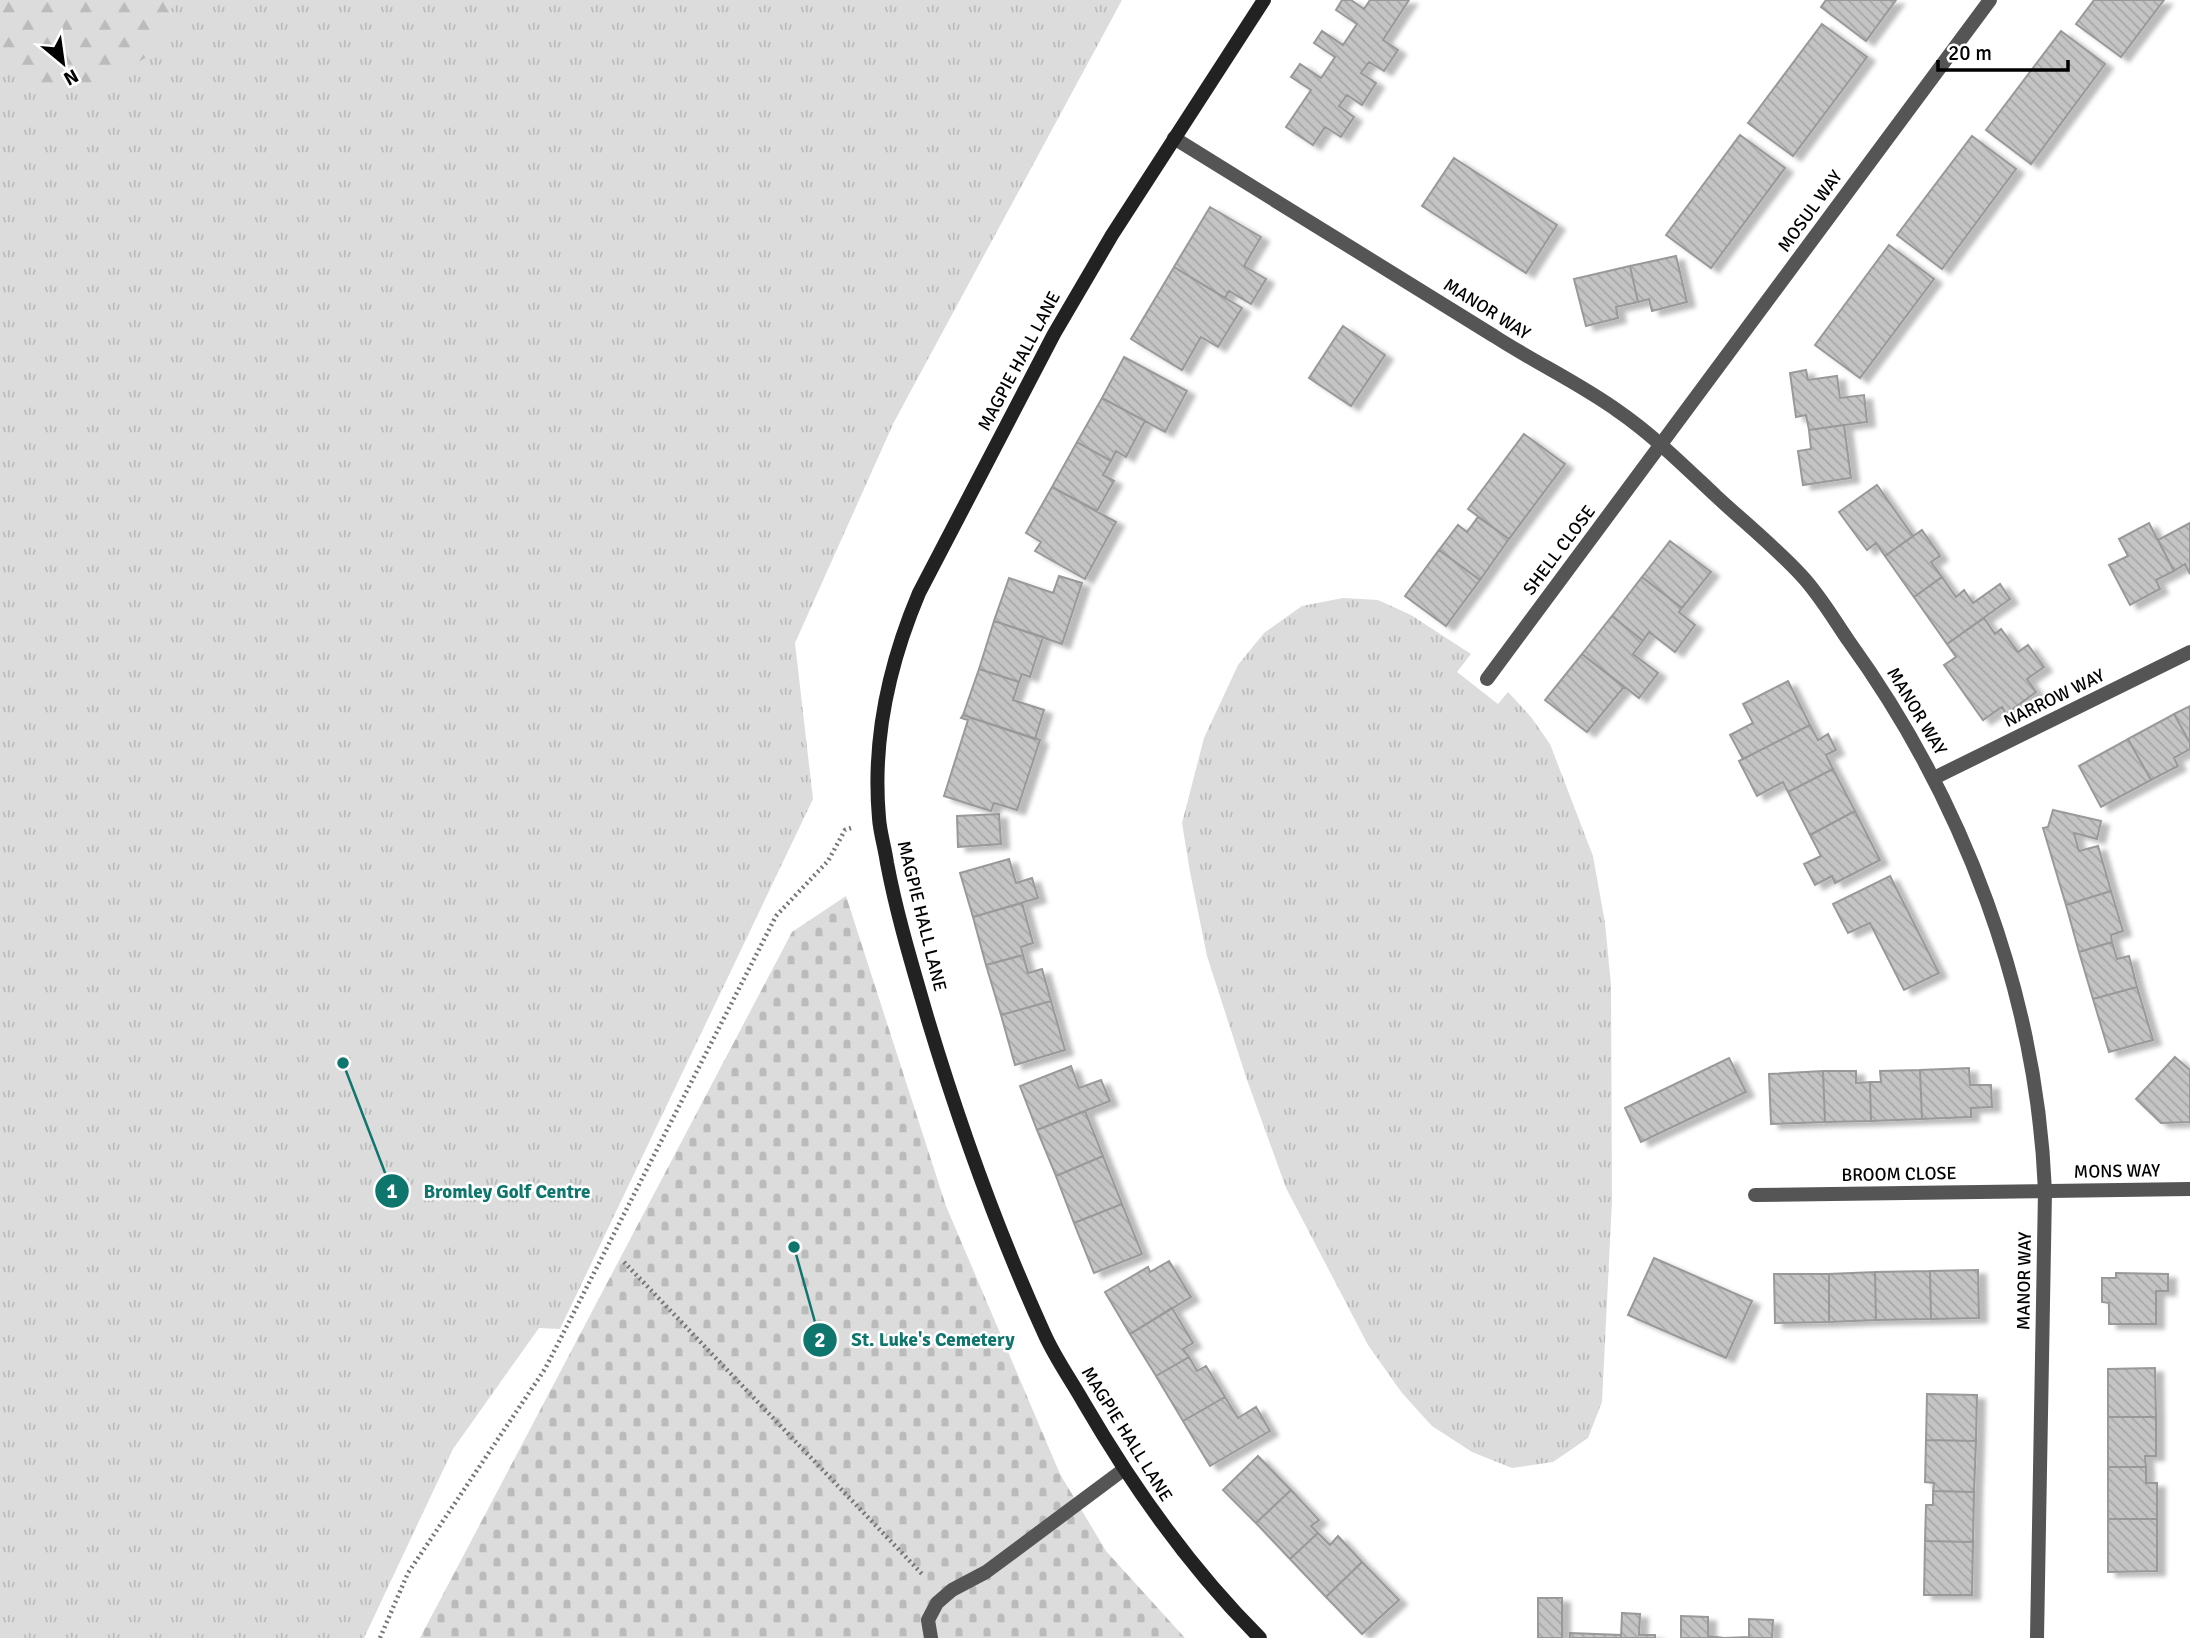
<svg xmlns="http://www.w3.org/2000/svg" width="2190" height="1638" font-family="Signika,sans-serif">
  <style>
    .grass { fill: url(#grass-tufts) }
    .forest { fill: url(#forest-firs) }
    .cemetery { fill: url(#cemetery-stones) }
    .building { fill: url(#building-back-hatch); stroke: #999; stroke-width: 2; filter: url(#shadow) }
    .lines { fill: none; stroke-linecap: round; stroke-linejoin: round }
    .path { stroke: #777; stroke-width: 4.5; stroke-dasharray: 2 3.5; stroke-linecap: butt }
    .lane { stroke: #555; stroke-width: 14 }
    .street { stroke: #555; stroke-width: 14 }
    .secondary { stroke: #222; stroke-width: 14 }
    .labels { text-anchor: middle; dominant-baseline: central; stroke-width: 5; stroke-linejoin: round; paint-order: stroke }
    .street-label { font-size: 18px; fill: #000; stroke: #fff }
    .leader { fill: none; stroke: #0f766e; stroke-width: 2.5 }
    .callout-dot { fill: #0f766e; stroke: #fff; stroke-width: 2.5 }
    .mark-label { font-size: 21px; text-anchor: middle; font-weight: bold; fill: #fff }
    .callout-label { font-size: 19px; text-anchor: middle; font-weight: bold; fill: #0f766e; stroke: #fff; stroke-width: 5; stroke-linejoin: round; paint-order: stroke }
  </style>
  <defs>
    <pattern id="grass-tufts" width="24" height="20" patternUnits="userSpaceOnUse" patternTransform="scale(1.75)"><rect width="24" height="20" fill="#dcdcdc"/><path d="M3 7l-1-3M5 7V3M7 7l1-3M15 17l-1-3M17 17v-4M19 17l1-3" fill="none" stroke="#bbb"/></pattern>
    <pattern id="forest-firs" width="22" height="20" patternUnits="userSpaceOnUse" patternTransform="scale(1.75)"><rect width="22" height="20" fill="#dcdcdc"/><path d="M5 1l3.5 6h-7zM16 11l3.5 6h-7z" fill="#bbb"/></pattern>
    <pattern id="cemetery-stones" width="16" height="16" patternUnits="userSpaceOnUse" patternTransform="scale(1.75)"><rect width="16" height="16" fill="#dcdcdc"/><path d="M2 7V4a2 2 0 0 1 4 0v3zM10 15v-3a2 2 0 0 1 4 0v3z" fill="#bbb"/></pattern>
    <pattern id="building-back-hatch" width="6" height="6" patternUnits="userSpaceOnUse" patternTransform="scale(1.75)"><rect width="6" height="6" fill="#c4c4c4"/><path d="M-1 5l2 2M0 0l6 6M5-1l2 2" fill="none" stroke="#a7a7a7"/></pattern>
    <filter id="shadow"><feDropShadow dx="8" dy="4.5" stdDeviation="2" flood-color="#0004"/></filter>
  </defs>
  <rect width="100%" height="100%" fill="#fff"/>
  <path class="grass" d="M0,0H1122L894,422L795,643L813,799L560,1329L539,1328L453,1449L364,1638H0Z
    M1343,598L1378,600L1411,615L1471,654L1457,672L1498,704L1508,692L1531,717L1550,744L1593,856L1605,923L1611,985L1612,1201L1602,1402L1588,1438L1553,1462L1512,1468L1472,1452L1432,1426L1402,1393L1368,1345L1286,1188L1246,1077L1207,956L1190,872L1182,823L1204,738L1238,665L1264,633L1302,606Z"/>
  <path class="forest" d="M0,0H176L145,58L96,89L24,83L0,57Z"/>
  <path class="cemetery" d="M846,896L946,1206L1060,1474L1106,1551L1185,1638H420L792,932Z"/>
  <path class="building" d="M1342,0H1351L1364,9L1370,0H1409L1383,40L1398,50L1384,71L1369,62L1361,73L1376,83L1362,105L1347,95L1339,106L1354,117L1341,137L1325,127L1313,145L1286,127L1311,90L1291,77L1300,64L1321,78L1335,57L1314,43L1322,31L1343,45L1357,24L1336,10Z
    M1826,0H1896L1866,41L1821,7Z
    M2094,0H2164L2121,57L2076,24Z
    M1822,24L1867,57L1793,156L1748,123Z
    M2061,31L2105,64L2031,164L1986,130Z
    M1740,135L1785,168L1711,268L1666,235Z
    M1972,136L2016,169L1942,269L1897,235Z
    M1454,158L1557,225L1526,273L1422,206Z
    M1210,207L1261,237L1244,266L1266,279L1251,304L1229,291L1225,298L1174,267Z
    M1889,245L1934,279L1860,378L1815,345Z
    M1676,256L1687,302L1652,311L1649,299L1638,302L1630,266Z
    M1630,266L1638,302L1616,307L1618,318L1586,326L1574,279Z
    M1174,267L1242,308L1218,347L1201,337L1182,370L1131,339Z
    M1343,326L1385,355L1351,406L1309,378Z
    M1124,357L1187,391L1165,432L1102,398Z
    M1806,370L1808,380L1837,376L1840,398L1864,395L1867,422L1809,430L1806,415L1796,417L1790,373Z
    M1102,398L1145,421L1126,457L1116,451L1111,461L1077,442Z
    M1844,425L1851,478L1803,485L1798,451L1811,449L1809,430Z
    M1524,434L1565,464L1509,539L1468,509Z
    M1077,442L1111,461L1103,475L1114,481L1097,511L1052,487Z
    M1877,485L1913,536L1885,556L1876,543L1867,550L1839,512Z
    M1052,487L1116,522L1085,579L1035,551L1041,542L1026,533Z
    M1478,517L1509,539L1480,580L1439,550L1458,525L1467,532Z
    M2149,523L2174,571L2156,580L2160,589L2130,605L2109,565L2128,556L2119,539Z
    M2190,523V574L2185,564L2174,571L2158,540Z
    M1922,530L1940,556L1931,562L1942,577L1914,597L1885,556Z
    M1670,541L1711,572L1682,608L1642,577Z
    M1439,550L1480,580L1446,626L1405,596Z
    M1059,576L1082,583L1062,644L994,621L1009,578L1053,593Z
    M1642,577L1682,608L1679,612L1695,625L1675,652L1649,632L1643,641L1612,616Z
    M1942,577L1956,597L1964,590L1973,603L2000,584L2010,599L1947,644L1914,597Z
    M1612,616L1643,641L1633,654L1658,673L1639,698L1582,654Z
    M1984,618L1995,634L2001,629L2018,652L2028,645L2044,667L2027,679L2036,692L2006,714L2002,707L1983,720L1944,665L1956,657L1947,644Z
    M994,621L1043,637L1030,677L1022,674L1019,682L979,669Z
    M1582,654L1624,687L1587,732L1545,700Z
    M979,669L1019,682L1013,700L1044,710L1035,739L963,715Z
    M1788,681L1810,725L1743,759L1730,735L1753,723L1743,704Z
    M2190,706V743L2174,714Z
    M2174,714L2190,743V749L2174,758L2178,766L2151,780L2128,739Z
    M963,715L1040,740L1017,810L994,803L991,811L944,796L968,720L961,718Z
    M1810,725L1818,740L1828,734L1836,750L1826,755L1833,769L1788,792L1783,782L1757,796L1739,761Z
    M2128,739L2151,780L2101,807L2079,766Z
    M1833,769L1855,811L1810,835L1788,792Z
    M2053,810L2101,821L2097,839L2074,833L2079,851L2098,846L2111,891L2066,905L2043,828L2048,827Z
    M1855,811L1880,860L1835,883L1832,876L1815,885L1804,864L1821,856L1810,835Z
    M999,814L1001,844L958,847L957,816Z
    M1009,859L1016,883L1032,878L1038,898L973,917L960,873Z
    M1890,876L1939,973L1904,990L1870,923L1848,933L1833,904Z
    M2111,891L2123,931L2111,935L2112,942L2079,952L2066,905Z
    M1022,903L1033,943L1021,947L1023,955L986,965L973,917Z
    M2112,942L2117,959L2129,956L2137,987L2093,999L2079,952Z
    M1023,955L1028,973L1042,969L1051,1001L1001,1015L986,965Z
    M2137,987L2153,1040L2109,1052L2093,999Z
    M1051,1001L1065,1050L1015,1065L1001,1015Z
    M2175,1057L2190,1070V1122L2161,1123L2136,1099Z
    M1729,1058L1746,1092L1641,1142L1625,1108Z
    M1071,1066L1079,1088L1101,1080L1110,1101L1037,1130L1020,1086Z
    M1969,1068L1970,1085H1991L1992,1107L1971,1108V1117L1922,1119L1920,1070Z
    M1920,1070L1922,1119L1871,1121L1870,1082H1881L1880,1071Z
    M1823,1071L1825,1122L1771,1124L1769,1074Z
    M1823,1071H1856V1083L1870,1082L1871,1121L1825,1122Z
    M1085,1111L1103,1156L1056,1176L1037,1130Z
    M1103,1156L1122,1204L1074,1223L1056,1176Z
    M1122,1204L1142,1254L1094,1273L1074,1223Z
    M1654,1258L1752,1301L1726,1358L1628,1315Z
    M1169,1261L1191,1297L1130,1334L1105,1292L1148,1267L1150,1272Z
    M1978,1270L1979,1318L1931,1319L1930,1271Z
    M1930,1271L1931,1319L1876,1320L1875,1272Z
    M1875,1272L1876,1320L1829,1322V1274Z
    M2116,1273L2168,1274V1291H2156V1324H2109V1303L2102,1302V1278H2116Z
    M1774,1274H1829V1322L1775,1323Z
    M1172,1308L1193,1343L1183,1349L1189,1357L1156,1376L1130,1334Z
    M1189,1357L1197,1371L1206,1366L1225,1397L1183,1421L1156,1376Z
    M2155,1368L2156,1417H2108V1369Z
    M1927,1394L1977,1395L1976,1441L1926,1440Z
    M1225,1397L1238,1418L1256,1407L1270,1431L1210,1466L1183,1421Z
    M2108,1417H2156V1456H2145L2146,1467H2108Z
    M1926,1440L1976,1441L1974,1492L1933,1491L1934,1483L1925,1482Z
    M1258,1456L1291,1490L1256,1523L1223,1490Z
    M2108,1467H2146V1483H2157V1519H2108Z
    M1291,1490L1319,1520L1311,1526L1318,1533L1290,1559L1256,1523Z
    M1933,1491L1974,1492L1973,1542L1925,1541L1926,1505H1933Z
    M2108,1519H2157V1571L2108,1572Z
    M1318,1533L1330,1545L1338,1536L1362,1562L1326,1597L1290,1559Z
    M1925,1541L1973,1542L1972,1595H1924Z
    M1362,1562L1399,1600L1362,1634L1326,1597Z
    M1538,1598H1562V1638H1538Z
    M1622,1613L1640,1614L1639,1635H1655V1638H1621Z
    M1681,1616L1708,1617V1636L1724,1638H1681Z
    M1749,1619L1773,1620L1772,1638H1724L1749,1637Z
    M1570,1633L1621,1635V1638H1570Z"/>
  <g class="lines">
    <path class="path" d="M624,1262L924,1576
      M380,1638L408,1573L545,1369L776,916L828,861L845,830L851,828"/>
    <path class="lane" d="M931,1638L928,1620L937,1603L952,1590L986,1572L1123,1470"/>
    <path class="street" d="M1174,138C1281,204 1387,270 1494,336C1534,362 1579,383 1618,411C1653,435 1685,467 1716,496C1744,522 1775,547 1801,575C1819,594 1833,618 1848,640C1963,799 2037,993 2045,1191L2037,1638
      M1487,679L1990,0
      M1934,778L2190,652
      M1755,1195L2190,1189"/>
    <path class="secondary" d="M1260,1638C1190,1568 1134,1489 1084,1403C1071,1380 1055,1358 1044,1333C998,1232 960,1126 928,1020C913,968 897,916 887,863C885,848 880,833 879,818C872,740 889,664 919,593L1054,334L1112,235L1264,0"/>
  </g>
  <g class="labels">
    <g class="street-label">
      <text transform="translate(1810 211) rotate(-54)">MOSUL WAY</text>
      <text transform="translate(1487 309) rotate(32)">MANOR WAY</text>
      <text transform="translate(1019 361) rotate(-62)">MAGPIE HALL LANE</text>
      <text transform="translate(1559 550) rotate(-53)">SHELL CLOSE</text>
      <text transform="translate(2054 698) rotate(-26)">NARROW WAY</text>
      <text transform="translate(1917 711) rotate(59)">MANOR WAY</text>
      <text transform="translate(922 916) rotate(76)">MAGPIE HALL LANE</text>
      <text transform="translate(2117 1171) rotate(-1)">MONS WAY</text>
      <text transform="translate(1899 1174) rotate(-1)">BROOM CLOSE</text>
      <text transform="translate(2024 1281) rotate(-89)">MANOR WAY</text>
      <text transform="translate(1127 1434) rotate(58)">MAGPIE HALL LANE</text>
    </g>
  </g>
  <path class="leader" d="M343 1063L392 1191M794 1247L820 1340"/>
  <g class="callout-dot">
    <circle cx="343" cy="1063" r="7"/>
    <circle cx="794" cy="1247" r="7"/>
    <circle cx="392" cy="1191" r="18"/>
    <circle cx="820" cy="1340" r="18"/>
  </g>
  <g class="mark-label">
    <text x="392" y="1198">1</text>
    <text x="820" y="1347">2</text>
  </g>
  <g class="callout-label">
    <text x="507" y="1198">Bromley Golf Centre</text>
    <text x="933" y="1346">St. Luke's Cemetery</text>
  </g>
  <g transform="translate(63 63) rotate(151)" stroke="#ffffff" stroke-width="5" paint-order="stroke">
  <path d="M0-5L12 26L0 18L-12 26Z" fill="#000000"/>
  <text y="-10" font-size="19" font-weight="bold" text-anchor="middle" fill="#000000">N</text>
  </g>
  <path d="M1938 60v10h130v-10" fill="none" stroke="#000000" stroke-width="3.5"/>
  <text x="1948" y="60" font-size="21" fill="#000000" stroke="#ffffff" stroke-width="5" paint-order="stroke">20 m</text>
</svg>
